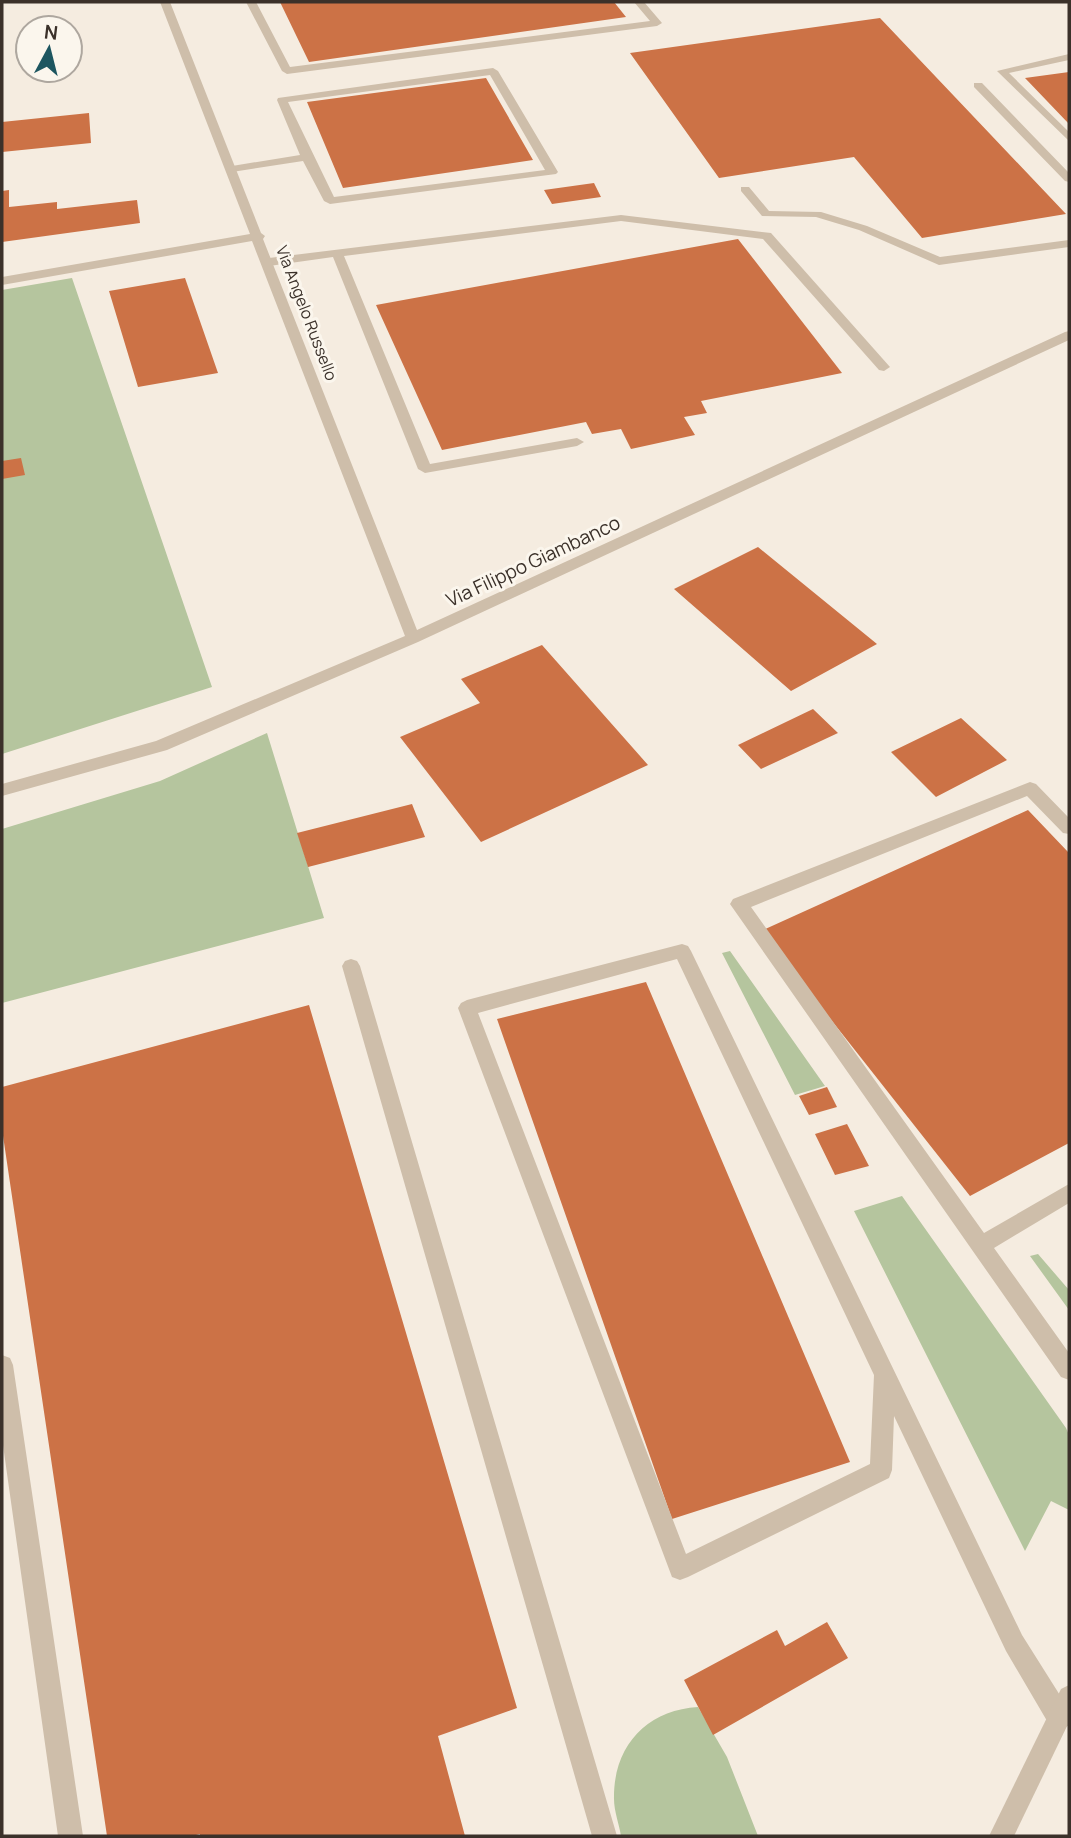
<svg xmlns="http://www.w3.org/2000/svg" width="1071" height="1838" font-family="Manrope,sans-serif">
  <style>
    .green { fill: #b5c59e }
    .building { fill: #cc7246 }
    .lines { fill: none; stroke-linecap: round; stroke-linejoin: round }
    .service { fill: #cebeaa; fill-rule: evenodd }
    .minor { fill: #cebeaa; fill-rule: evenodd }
    .tertiary { fill: #cebeaa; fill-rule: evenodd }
    .labels { text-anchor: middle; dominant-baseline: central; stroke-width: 6; stroke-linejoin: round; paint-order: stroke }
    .far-street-label { font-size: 16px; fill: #3b312a; stroke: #fbf6ed }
    .street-label { font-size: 19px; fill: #3b312a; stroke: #fbf6ed }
  </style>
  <rect width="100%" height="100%" fill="#f5ece0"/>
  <path class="green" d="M72,278L212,687L2,754V290Z
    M267,733L324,918L2,1003V829L160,781Z
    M730,951L825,1086L795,1095L722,953Z
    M902,1196L1066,1428L1069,1435V1510L1051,1501L1025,1551L854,1211Z
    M1038,1254L1069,1290V1310L1030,1256Z
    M698,1707L727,1757L758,1836H621C619,1824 614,1811 614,1799C613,1746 647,1710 698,1707Z"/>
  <path class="building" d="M280,2H614L626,17L309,62Z
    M880,18L991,135L1066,214L922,238L854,157L719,178L630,53Z
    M1069,72V124L1025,78Z
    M486,78L533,160L343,188L307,102Z
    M89,113L91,143L2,152V122Z
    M594,183L601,197L552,204L544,190Z
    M9,190V207L57,202V209L137,200L140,223L2,242V191Z
    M738,239L842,373L701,401L707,413L684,417L695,435L631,449L621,429L592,434L586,422L442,450L376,305Z
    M185,278L218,373L138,387L109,291Z
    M21,458L25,475L2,479V461Z
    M758,547L877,644L791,691L674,589Z
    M542,645L648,765L481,842L400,737L480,703L461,679Z
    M813,709L838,733L761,769L738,745Z
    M961,718L1007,760L936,797L891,752Z
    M412,804L425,837L308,867L297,833Z
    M1028,810L1069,853V1143L970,1196L761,931Z
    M646,982L850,1462L672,1519L497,1019Z
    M309,1005L517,1708L438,1736L465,1836H200V1834L192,1836H107L2,1129V1087Z
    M827,1087L837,1107L809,1115L799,1096Z
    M847,1124L869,1166L835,1175L815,1134Z
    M827,1622L848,1658L713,1735L684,1680L777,1630L785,1646Z"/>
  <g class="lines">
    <path class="service" d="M246,2H256L290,67L650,21L634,2H644L662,23L657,26L287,74L282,71Z
      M1069,54V60L1009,73L1069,132V141L997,71Z
      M493,68L498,71L558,172L556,174L330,204L324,201L303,161L232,172L226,169L232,166L300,155L277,100L278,98ZM490,75L545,170L334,197L288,102Z
      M974,83H982L1069,173V182L1065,181L974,87Z
      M741,187H749L769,211L821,212L867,226L940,257L1069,240V247L939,265L859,230L816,217L762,216L741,191Z
      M621,215L771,233L890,367L884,371L879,370L763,239L621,221L344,256L430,464L577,438L584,442L577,446L425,473L418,469L333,257L269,266L263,262L269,258Z
      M1030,782L1036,784L1069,818V834L1063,833L1027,796L751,907L984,1233L1069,1184V1203L994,1248L1069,1353V1380L1061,1377L730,904L733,899Z
      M682,944L688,946L691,951L1022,1635L1068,1708V1726L1059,1729L1050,1726L1006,1651L894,1416L892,1470L889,1478L688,1577L680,1580L672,1577L458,1008L461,1003L467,1000ZM677,959L874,1375L870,1464L686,1554L478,1013Z
      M351,959L357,961L360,966L617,1836H592L342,966L345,961Z
      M2,1355L10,1358L13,1365L83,1836H58L2,1438Z"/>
    <path class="minor" d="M160,2H170L261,233L265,236L263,239L417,630L1065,332L1069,331V340L418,642L167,750L2,796V784L156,741L405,636L252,241L2,285V277L250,234Z"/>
    <path class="tertiary" d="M1069,1685V1722L1014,1836H989L1061,1689Z"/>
  </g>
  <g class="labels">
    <g class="far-street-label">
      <text transform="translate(307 313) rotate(69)">Via Angelo Russello</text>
    </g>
    <g class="street-label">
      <text transform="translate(533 561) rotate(-25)">Via Filippo Giambanco</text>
    </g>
  </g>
  <rect width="1071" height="1838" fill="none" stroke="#3b312a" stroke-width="7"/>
  <g transform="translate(49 49) rotate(7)"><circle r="33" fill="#fbf6ed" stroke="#aea79f" stroke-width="2"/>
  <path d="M0-5L12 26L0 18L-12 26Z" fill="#1d5660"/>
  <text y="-10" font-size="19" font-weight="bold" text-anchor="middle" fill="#3b312a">N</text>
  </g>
</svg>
